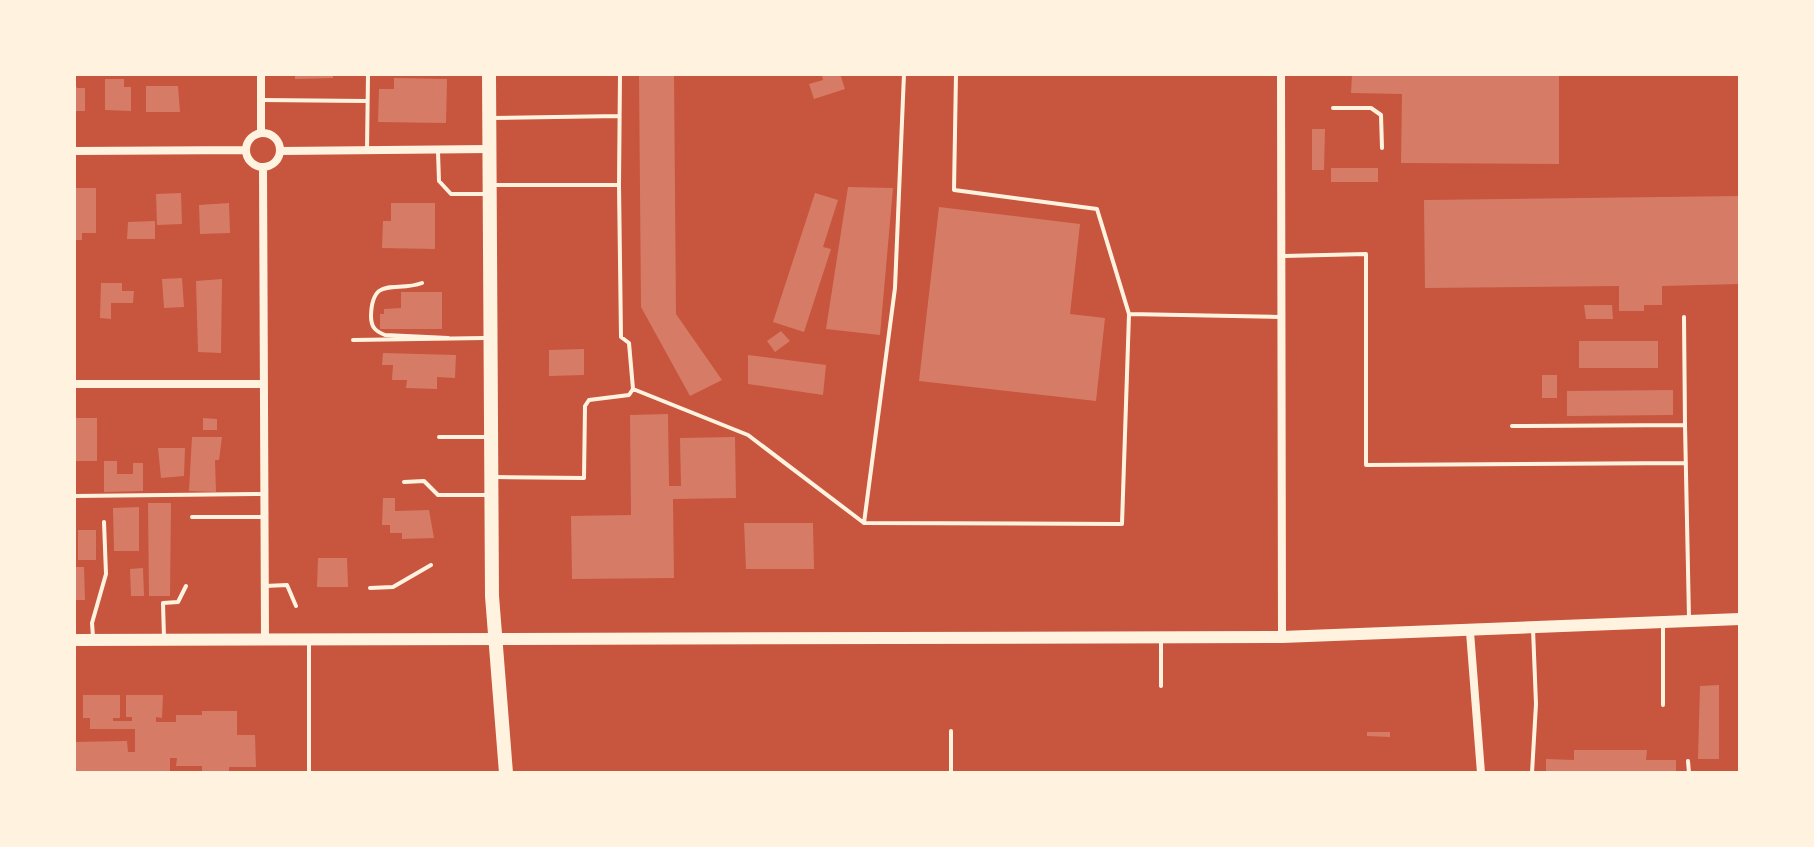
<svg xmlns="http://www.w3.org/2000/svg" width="1814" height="847" font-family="'Public Sans',sans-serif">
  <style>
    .building { fill: #d67c66 }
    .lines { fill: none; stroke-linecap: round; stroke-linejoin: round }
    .service { stroke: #fff3e0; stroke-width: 4 }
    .minor { stroke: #fff3e0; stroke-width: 8 }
    .secondary { stroke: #fff3e0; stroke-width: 12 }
    .primary { stroke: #fff3e0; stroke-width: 14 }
  </style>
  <rect width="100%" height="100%" fill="#c8553d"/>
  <path class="building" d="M295,74H333V78L295,79Z
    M639,74H674L676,314L722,380L690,396L641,307Z
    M826,74H840L845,89L814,99L809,84L823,80L822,75Z
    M1352,74H1559V164L1401,163L1402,94L1351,93Z
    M394,78L447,79L446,123L378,122L379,89H394Z
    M105,79H124V87H131V111L105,110Z
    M74,82L77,88H85V111H74Z
    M146,86H178L180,112H146Z
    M1312,129H1325L1324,170H1312Z
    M1331,168H1378V182H1331Z
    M848,187L893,188L880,335L826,329Z
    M74,188H96V233H82V240H74Z
    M181,193L182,224L157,225L156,194Z
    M815,193L838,200L823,247L831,249L804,332L773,322Z
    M1740,196V284L1662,286V305H1644V311H1619V286L1425,288L1424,200Z
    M229,203L230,233L200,234L199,205Z
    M391,203H435V249L382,248L383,221H391Z
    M939,207L1080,224L1070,314L1105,318L1096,401L919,381Z
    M155,221V239H127L128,222Z
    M182,278L184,307L164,308L162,279Z
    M222,279L221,353L198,352L196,281Z
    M101,283H122V291H134L133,303H111V319L100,318Z
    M401,292H442V329H380V314H384V309L401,308Z
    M1584,305H1612L1613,319H1586Z
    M781,331L790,341L775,352L767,341Z
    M1579,341H1658V368H1579Z
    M584,349V375L549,376V350Z
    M383,353L456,355L455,378L437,377V389L406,388L407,380H392L393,365H382Z
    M748,355L826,365L823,395L748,384Z
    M1542,375H1557V398H1542Z
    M1673,390V415L1567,416V391Z
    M668,414L669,486H681L680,438L735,437L736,498L673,499L674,578L572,579L571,516L631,515L630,415Z
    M74,418H97V461H74Z
    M203,418L217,419V430H203Z
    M192,437H222L219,460H215L216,492L189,491Z
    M158,448H185L184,476L161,478Z
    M104,461H117V474H133V463H143V491L104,492Z
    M383,498H395V511L429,510L434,538L402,539V533H390V525H382Z
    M148,503H171L170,596H149Z
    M139,507V551H114L113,508Z
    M744,523H813L814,569H746Z
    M78,530H96V560H78Z
    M318,558H347L348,587H317Z
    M74,567H84L85,600H74Z
    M143,568L144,596H131L130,569Z
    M1719,685V759H1698L1700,686Z
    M83,695H120V718H113V721H132V717H126V695H163L162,718L156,717V722H176V715H202V711H237V735H255L256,767H229V773H202V766H176L177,758H170V773H74V742L127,741L128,752H135V729H90V718H83Z
    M1367,732H1390V737L1367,736Z
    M1574,750H1647L1646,760H1676V773H1546V759L1574,760Z"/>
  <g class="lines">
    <path class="service" d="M904,74L895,288L864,523L1122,524L1129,314L1279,317
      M956,74L954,190L1097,209L1129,314
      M261,100L367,101
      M1333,108H1371L1381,115L1382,148
      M492,118L619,116
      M367,150L368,74
      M438,152L439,181L451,194H488
      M493,185H619L620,74
      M1284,256L1366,254V465L1686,463
      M422,283C397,293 372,274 371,316C371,327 375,331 385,335L448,338
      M1684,317L1685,425
      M353,340L485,338
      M633,389L748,435L864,523
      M1512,426L1685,425L1689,618
      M439,437H488
      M495,477L584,478L585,406L589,400L629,395L633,389L629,343L621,337L619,185
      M404,482L424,481L438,495H487
      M74,496L262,494
      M192,517H265
      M265,586L287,585L296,606
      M370,588L393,587L431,565
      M1663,623V705
      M93,637L92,623L106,574L104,522
      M164,638L163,603L178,602L186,586
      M1161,640V686
      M951,731V773
      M1688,761L1689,773
      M309,773V640
      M1532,773L1536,704L1533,629"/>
    <path class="minor" d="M1281,74L1282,637
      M261,133V74
      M246 150a17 17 0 1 1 34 0a17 17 0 1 1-34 0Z
      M74,151L246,150
      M280,151L489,149
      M263,167L265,637
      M74,384H264
      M1470,632L1481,773"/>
    <path class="secondary" d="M74,640L1282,637L1740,619"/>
    <path class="primary" d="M489,74L492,596L506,773"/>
  </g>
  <rect width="1814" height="847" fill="none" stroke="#fff3e0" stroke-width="152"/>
</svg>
